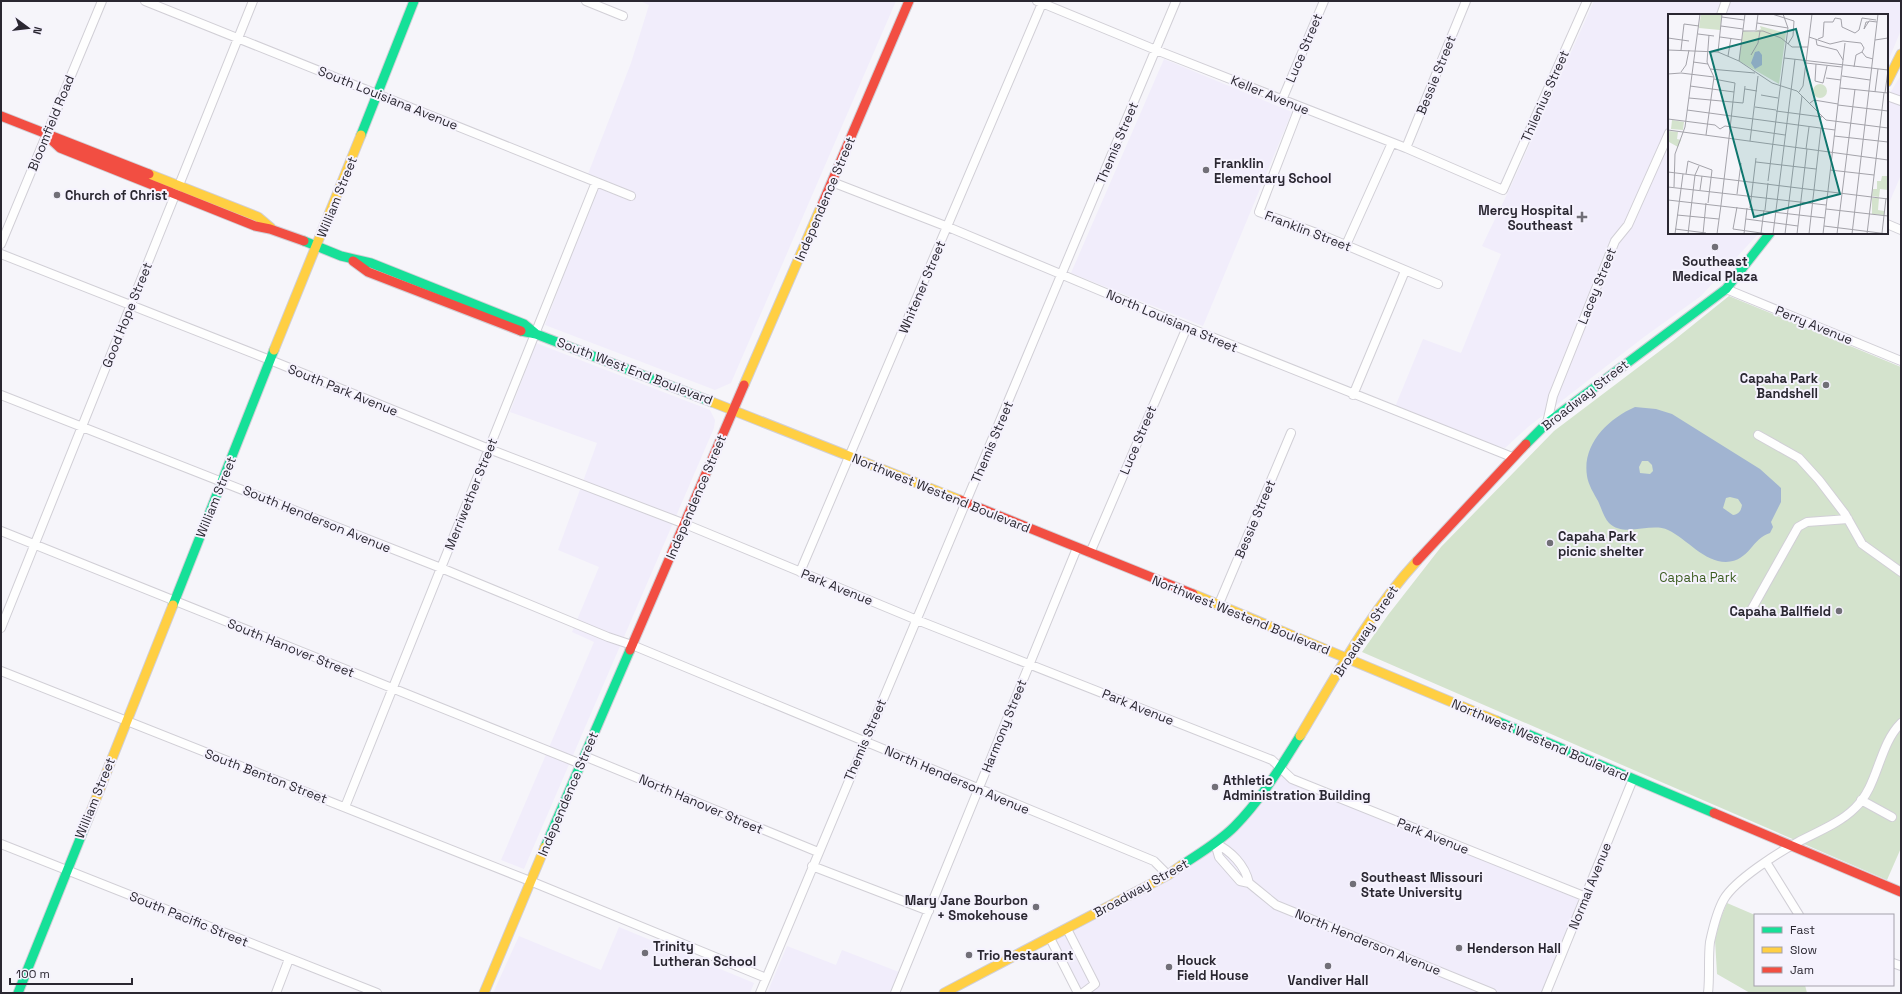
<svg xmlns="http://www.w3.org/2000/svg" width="1902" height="994" font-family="'Space Grotesk',sans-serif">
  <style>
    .built { fill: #f1edfb }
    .green { fill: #d4e3cd }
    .water { fill: #a1b4d1; fill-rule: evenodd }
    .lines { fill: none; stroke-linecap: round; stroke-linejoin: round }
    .street-casing { stroke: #d1cfd6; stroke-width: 10 }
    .fast-casing { stroke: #d1cfd6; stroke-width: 11 }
    .slow-casing { stroke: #d1cfd6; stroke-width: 11 }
    .jam-casing { stroke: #d1cfd6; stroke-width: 11 }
    .street { stroke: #fefefe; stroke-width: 8 }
    .fast { stroke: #16e098; stroke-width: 9 }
    .slow { stroke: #ffcf43; stroke-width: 9 }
    .jam { stroke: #f24e42; stroke-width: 9 }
    .poi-dot { fill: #716f77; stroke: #f5f2fd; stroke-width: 1.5 }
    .labels { text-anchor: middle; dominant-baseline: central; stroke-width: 4; stroke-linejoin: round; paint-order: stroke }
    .street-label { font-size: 13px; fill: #2a2731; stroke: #f5f2fd }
    .poi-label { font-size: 13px; font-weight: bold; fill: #2a2731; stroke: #f5f2fd; text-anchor: start }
    .park-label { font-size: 13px; fill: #3d5e22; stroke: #f5f2fd }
    .inset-road { fill: none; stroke: #a4a3aa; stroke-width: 1 }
    .view { fill: #0f766e; fill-opacity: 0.15; stroke: #0f766e; stroke-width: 2 }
    .inset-edge { fill: none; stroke: #2a2731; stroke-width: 2 }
  </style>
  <rect width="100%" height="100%" fill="#f6f5fa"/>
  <path class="built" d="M640,1H896L731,383L715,390L545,325L600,178L588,174L631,63L649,5Z
    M1594,1H1901V30L1887,64V15H1669V233H1759L1701,296L1644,337L1528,427L1505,448L1487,443L1395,407L1423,339L1461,353L1501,254L1482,246L1510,188Z
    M1164,59L1292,112L1203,326L1071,273Z
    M1901,75V175L1887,208V98Z
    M536,343L710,410L715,420L714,428L524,869L501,860L594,642L572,632L599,567L558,550L597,443L510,412Z
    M1280,768L1292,779L1586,897L1546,993H1078L1050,938L1215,843Z
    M619,927L754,983L750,993H493L519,936L601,970Z
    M787,946L836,965L842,950L899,972L890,993H767Z"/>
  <path class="green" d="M1729,296L1901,367V848L1887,880L1362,652L1388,615L1441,547L1554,431L1673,341Z
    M1727,903L1755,915V985H1805L1807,993H1750L1717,974L1715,940L1720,920Z"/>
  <path class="water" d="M1635,407L1656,409L1672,414L1760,469L1781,488V502L1771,522L1773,527L1770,533C1752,538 1750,561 1726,562C1704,562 1687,539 1668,530C1651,522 1624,538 1609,523C1604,518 1601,507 1598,501C1594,494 1588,484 1587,476C1582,444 1608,419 1635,407ZM1642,461H1648L1652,465L1653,471L1650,474L1640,473L1639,467ZM1730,497L1738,499L1742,505C1741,511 1739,514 1733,515L1723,508L1726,498Z"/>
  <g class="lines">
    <defs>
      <path id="street" d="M145,1L631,196
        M586,1L623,16
        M1037,1L1156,50L1406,148L1503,190L1587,1
        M1324,1L1282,100L1299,108L1259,212L1322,235L1438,284
        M1721,15L1726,1
        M1887,96L1901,101
        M1406,148L1466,1
        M832,182L948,227L1187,327L1512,457
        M1887,224L1901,230
        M1,244L102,1
        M1346,245L1392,143
        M1,254L270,360L489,449L685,524L917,620L1272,760L1292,779L1586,897
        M1726,289L1901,361
        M1,395L441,568L608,637L632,645L1154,861L1168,875
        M1353,395L1405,271
        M1547,423L1553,396L1615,241L1628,225L1669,133
        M1758,435L1799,458L1819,480L1845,514L1862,544L1901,572
        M1,531L581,764
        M1090,553L1187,327
        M800,572L1043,1
        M1218,606L1291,433
        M1749,614L1798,527L1807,522L1848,519
        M1,628L253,1
        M1,671L530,881L766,978
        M584,756L818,852
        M1861,800L1892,817
        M345,807L596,182
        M1215,843L1219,857L1240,881L1249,883L1276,905L1492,993
        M1215,843C1231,851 1245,865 1249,883
        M1,844L377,993
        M1766,862L1799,915
        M812,866L929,911
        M1067,929L1095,984L1083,993
        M1050,938L1078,993
        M1893,963L1901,966
        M276,993L289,959
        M760,993L1176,1
        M895,993L1077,548
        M1546,993L1633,779
        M1708,993C1710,976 1708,958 1710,942C1713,928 1717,911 1724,899C1735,880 1779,852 1798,842C1817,832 1840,823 1855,808C1879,785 1878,746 1901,723"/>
      <path id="fast" d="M361,135L414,1
        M304,241L341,256L371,263L524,324L535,333
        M521,331L536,334L712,402
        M1526,444L1547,423L1726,289L1770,233
        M173,605L274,350
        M1497,721L1714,813
        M545,847L630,650
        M1182,865C1200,853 1219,842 1234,827C1260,801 1280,768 1300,736
        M18,993L88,819"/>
      <path id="slow" d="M1887,82L1901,54
        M149,174L258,217L271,228
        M274,350L361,135
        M744,385L821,207
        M712,402L960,500
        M1193,594L1497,721
        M1300,736C1336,676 1370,612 1417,561
        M88,819L173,605
        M484,993L545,847
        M944,993L1168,875L1182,865"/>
      <path id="jam" d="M1,116L149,174
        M46,135L60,148L255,226L270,229L304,241
        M821,207L909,1
        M353,261L368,272L521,331
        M960,500L1193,594
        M1417,561L1526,444
        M630,650L744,385
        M1714,813L1901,892"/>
    </defs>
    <use href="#street" class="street-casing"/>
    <use href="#fast" class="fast-casing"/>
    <use href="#slow" class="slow-casing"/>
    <use href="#jam" class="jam-casing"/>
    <use href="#street" class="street"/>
    <use href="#fast" class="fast"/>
    <use href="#slow" class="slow"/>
    <use href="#jam" class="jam"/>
  </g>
  <g class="poi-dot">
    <circle cx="1206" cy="170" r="4"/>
    <circle cx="57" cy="195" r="4"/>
    <path d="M1580 211h4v4h4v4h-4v4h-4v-4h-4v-4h4z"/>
    <circle cx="1715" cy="247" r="4"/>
    <circle cx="1826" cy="385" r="4"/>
    <circle cx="1550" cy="543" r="4"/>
    <circle cx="1839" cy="611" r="4"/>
    <circle cx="1215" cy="787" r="4"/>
    <circle cx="1353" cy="884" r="4"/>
    <circle cx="1036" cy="907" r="4"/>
    <circle cx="1459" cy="948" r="4"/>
    <circle cx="645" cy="953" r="4"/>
    <circle cx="969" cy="955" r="4"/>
    <circle cx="1328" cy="966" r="4"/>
    <circle cx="1169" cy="967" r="4"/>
  </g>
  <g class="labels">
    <g class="street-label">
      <text transform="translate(1304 48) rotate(-67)">Luce Street</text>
      <text transform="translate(1436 75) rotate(-68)">Bessie Street</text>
      <text transform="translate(1270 95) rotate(22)">Keller Avenue</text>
      <text transform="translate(1545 96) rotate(-66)">Thilenius Street</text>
      <text transform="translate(388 98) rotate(22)">South Louisiana Avenue</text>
      <text transform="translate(51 123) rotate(-68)">Bloomfield Road</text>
      <text transform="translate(1117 143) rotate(-67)">Themis Street</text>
      <text transform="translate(337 197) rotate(-68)">William Street</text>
      <text transform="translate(825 199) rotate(-67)">Independence Street</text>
      <text transform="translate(1308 231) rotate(21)">Franklin Street</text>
      <text transform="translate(1597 286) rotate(-68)">Lacey Street</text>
      <text transform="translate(922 287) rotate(-67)">Whitener Street</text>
      <text transform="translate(127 315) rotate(-68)">Good Hope Street</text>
      <text transform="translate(1172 321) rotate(23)">North Louisiana Street</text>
      <text transform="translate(1814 325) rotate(22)">Perry Avenue</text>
      <text transform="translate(635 371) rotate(21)">South West End Boulevard</text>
      <text transform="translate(343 390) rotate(22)">South Park Avenue</text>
      <text transform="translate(1585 395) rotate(-38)">Broadway Street</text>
      <text transform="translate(1138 440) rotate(-67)">Luce Street</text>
      <text transform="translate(992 442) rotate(-67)">Themis Street</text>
      <text transform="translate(941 493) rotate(22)">Northwest Westend Boulevard</text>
      <text transform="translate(471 494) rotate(-68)">Merriwether Street</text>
      <text transform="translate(216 497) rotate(-68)">William Street</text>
      <text transform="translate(696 497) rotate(-67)">Independence Street</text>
      <text transform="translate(317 519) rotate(22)">South Henderson Avenue</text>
      <text transform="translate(1255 519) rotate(-67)">Bessie Street</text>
      <text transform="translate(837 587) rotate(22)">Park Avenue</text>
      <text transform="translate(1241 615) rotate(22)">Northwest Westend Boulevard</text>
      <text transform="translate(1366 631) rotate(-57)">Broadway Street</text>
      <text transform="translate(291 648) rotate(22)">South Hanover Street</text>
      <text transform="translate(1138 707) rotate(22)">Park Avenue</text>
      <text transform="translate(1004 726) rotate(-68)">Harmony Street</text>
      <text transform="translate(865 740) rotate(-67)">Themis Street</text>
      <text transform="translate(1540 740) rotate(23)">Northwest Westend Boulevard</text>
      <text transform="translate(266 776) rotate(21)">South Benton Street</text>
      <text transform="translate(957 780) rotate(23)">North Henderson Avenue</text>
      <text transform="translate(568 794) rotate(-67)">Independence Street</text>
      <text transform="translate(95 798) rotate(-68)">William Street</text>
      <text transform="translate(701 804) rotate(23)">North Hanover Street</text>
      <text transform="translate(1433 836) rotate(22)">Park Avenue</text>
      <text transform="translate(1590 886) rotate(-68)">Normal Avenue</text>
      <text transform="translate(1141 888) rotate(-29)">Broadway Street</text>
      <text transform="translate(189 919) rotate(22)">South Pacific Street</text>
      <text transform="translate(1368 942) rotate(22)">North Henderson Avenue</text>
    </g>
    <g class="poi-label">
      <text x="1214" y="163">Franklin<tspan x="1214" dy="15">Elementary School</tspan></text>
      <text x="65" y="195">Church of Christ</text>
      <text x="1573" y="210" text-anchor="end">Mercy Hospital<tspan x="1573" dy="15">Southeast</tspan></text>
      <text x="1715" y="261" text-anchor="middle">Southeast<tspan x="1715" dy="15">Medical Plaza</tspan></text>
      <text x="1818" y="378" text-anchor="end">Capaha Park<tspan x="1818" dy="15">Bandshell</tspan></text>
      <text x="1558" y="536">Capaha Park<tspan x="1558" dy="15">picnic shelter</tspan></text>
      <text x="1831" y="611" text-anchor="end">Capaha Ballfield</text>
      <text x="1223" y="780">Athletic<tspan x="1223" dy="15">Administration Building</tspan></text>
      <text x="1361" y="877">Southeast Missouri<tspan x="1361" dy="15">State University</tspan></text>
      <text x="1028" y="900" text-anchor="end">Mary Jane Bourbon<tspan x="1028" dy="15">+ Smokehouse</tspan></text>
      <text x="653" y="946">Trinity<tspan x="653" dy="15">Lutheran School</tspan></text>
      <text x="1467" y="948">Henderson Hall</text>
      <text x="977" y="955">Trio Restaurant</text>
      <text x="1177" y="960">Houck<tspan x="1177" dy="15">Field House</tspan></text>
      <text x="1328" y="980" text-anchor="middle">Vandiver Hall</text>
    </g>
    <g class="park-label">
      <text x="1698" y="577">Capaha Park</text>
    </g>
  </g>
  <g transform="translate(1668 14)">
    <rect width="220" height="220" fill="#f6f5fa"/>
    <path d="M33,0H54L52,16L31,14ZM92,12L118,19L111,70L71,47L75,17L86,18L93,15ZM145 77a7 7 0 1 1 14 0a7 7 0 1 1-14 0ZM4,106L16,108L15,116L3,115ZM1,117L10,118L9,125L13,126L10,133L1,128ZM214,162H220V176L212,175L211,183L204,182L205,175H209V167H213ZM204,184H211L210,196L216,197V201L204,200Z" fill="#d4e3cd"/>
    <path d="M91,37L94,41V51L87,55L83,49L87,38Z" fill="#a1b4d1"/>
    <path class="inset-road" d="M104,0L126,7L125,22L120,30M54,3L76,6M194,4L208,6M201,8H198L196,15L201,7L209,8M89,9L120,14M53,12L75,15M88,16L90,0M75,17H95L113,24L124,33H140M30,20L46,22M52,23L74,26M141,23L162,30L175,27L193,29L196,34L194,38M0,24L21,27M148,25L149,31L169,36L175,46M150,25L155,23L156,8H165L167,4L173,5L174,13L187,19L191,16L194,4M207,26L220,24M0,36L50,38L71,47L104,69L129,77L158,106L220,114M13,36L16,10L31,12M50,38L54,0M194,38L198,43L205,45M83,41L90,29L92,17M60,42L63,24M116,44L220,56M71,47L77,0M25,48L40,50M138,49L174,53M148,50L147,67L155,69L159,52M186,53L188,41L194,38M42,55L87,59M13,58L18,51L21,36M0,60L13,59L46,63M174,62L202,66M158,64L173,66M46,65L67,69L61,124M22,72L66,78M172,74L220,79M77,75L89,77M131,78L135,72L144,0M207,78L210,55M217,79L220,56M93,81L110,84M21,84L75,89L77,72M142,89L146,86L170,90M170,91L220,97M87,93L108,96M19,96L167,116M108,97L154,103M0,105L47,111L52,115L57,112L117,121M0,116L220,146M38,121L46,63L39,48L41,21M166,122L220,128M82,127L90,62M138,135L141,113M88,148L148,155M162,156L206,161M0,158L220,185M18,160L20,147L44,156L40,189M100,167L120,14L115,0M0,173L158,191M6,173L7,140L17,113L32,0M32,176L34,162M69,180L73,149M0,186L157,204M53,191L61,124M69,193L65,215L100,220M82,194L88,144M158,195L220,202M97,196L100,169M9,201L51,205M78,205L130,212M156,212L220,220M7,215L38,219M93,219L96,196M214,219L218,184M7,220L15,160M20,220L27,161L31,152M35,220L38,189M49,220L53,191M76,220L79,194M105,220L127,45M117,220L134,82M129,220L139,135M141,220L153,114M155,220L177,29M169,220L187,75M184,220L210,0M199,220L216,79"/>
    <path class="view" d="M128,15L172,180L86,203L42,38Z"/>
    <rect width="220" height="220" class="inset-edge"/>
  </g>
  <rect width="1902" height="994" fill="none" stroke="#2a2731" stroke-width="4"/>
  <rect x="1754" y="914" width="140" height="72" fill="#f5f2fd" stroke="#a4a1ab"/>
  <rect x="1762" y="927" width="20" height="6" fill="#16e098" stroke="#a4a1ab"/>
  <text x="1790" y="934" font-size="12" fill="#2a2731">Fast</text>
  <rect x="1762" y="947" width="20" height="6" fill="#ffcf43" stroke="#a4a1ab"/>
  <text x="1790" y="954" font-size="12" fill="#2a2731">Slow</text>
  <rect x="1762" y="967" width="20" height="6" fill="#f24e42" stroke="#a4a1ab"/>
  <text x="1790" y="974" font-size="12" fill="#2a2731">Jam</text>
  <g transform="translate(28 28) rotate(105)" stroke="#f5f2fd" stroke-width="3" paint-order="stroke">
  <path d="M0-3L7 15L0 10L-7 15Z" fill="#2a2731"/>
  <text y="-6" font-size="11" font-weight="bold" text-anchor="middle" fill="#2a2731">N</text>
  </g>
  <path d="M10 978v6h122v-6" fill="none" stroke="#2a2731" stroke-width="2"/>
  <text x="16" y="978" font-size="12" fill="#2a2731" stroke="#f5f2fd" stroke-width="3" paint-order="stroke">100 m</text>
</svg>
